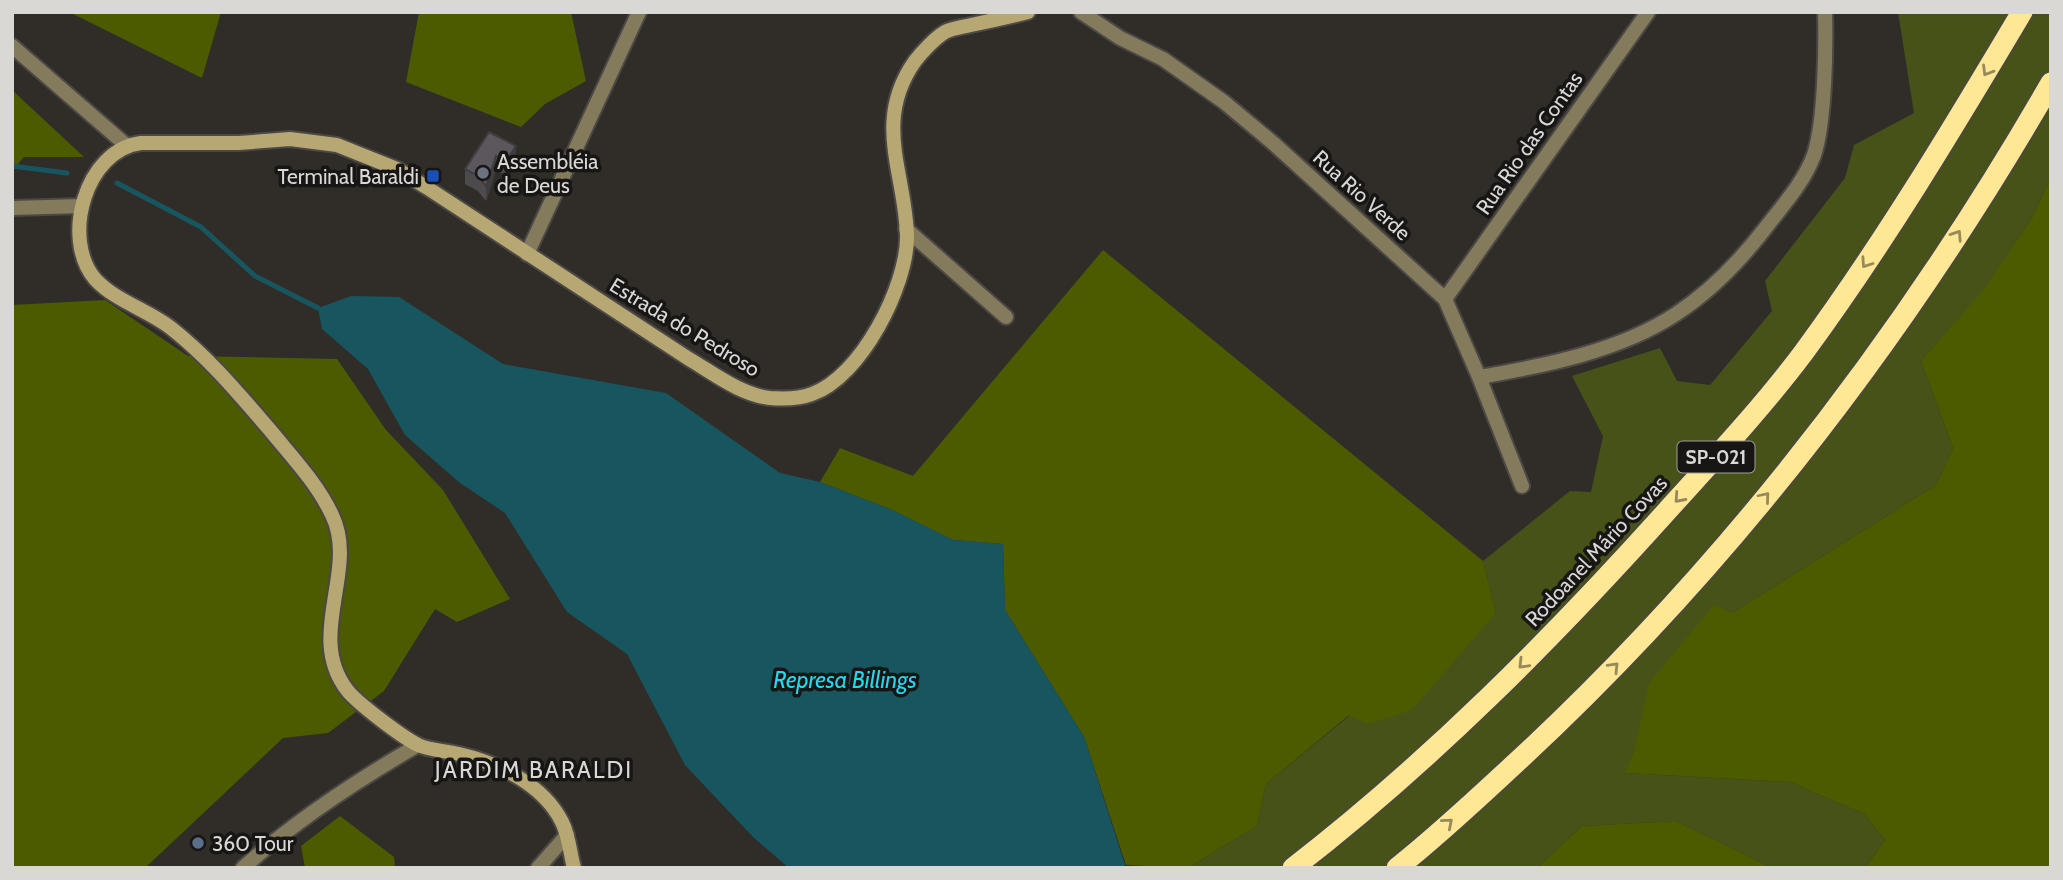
<svg xmlns="http://www.w3.org/2000/svg" width="2063" height="880" font-family="Cabin,sans-serif">
  <style>
    .green { fill: #475219 }
    .forest { fill: #4c5b00 }
    .water { fill: #17565f }
    .lines { fill: none; stroke-linecap: round; stroke-linejoin: round }
    .stream { stroke: #17565f; stroke-width: 5 }
    .minor-casing { stroke: #4b4845; stroke-width: 18 }
    .secondary-casing { stroke: #4b4845; stroke-width: 18 }
    .motorway-casing { stroke: #4b4845; stroke-width: 24 }
    .minor { stroke: #847b5c; stroke-width: 14 }
    .secondary { stroke: #b6a773; stroke-width: 14 }
    .motorway { stroke: #fee895; stroke-width: 21 }
    .wall { fill: #4e4b4f }
    .shaded-wall { fill: #403d40 }
    .building { fill: #5b575c; stroke: #403d40; stroke-width: 2 }
    .oneway { stroke: #968a5b }
    .worship-dot { fill: #6b7280; stroke: #171614; stroke-width: 2.5 }
    .transit-dot { fill: #1a4fb4; stroke: #171614; stroke-width: 2.5 }
    .service-dot { fill: #5c6f8a; stroke: #171614; stroke-width: 2.5 }
    .labels { text-anchor: middle; dominant-baseline: central; stroke-width: 7; stroke-linejoin: round; paint-order: stroke }
    .shield { fill: #171614; stroke: #a09e9b; stroke-width: 2 }
    .shield-label { font-size: 19px; font-weight: bold; fill: #dad8d5 }
    .street-label { font-size: 21px; fill: #dad8d5; stroke: #171614 }
    .poi-label { font-size: 21px; fill: #dad8d5; stroke: #171614; text-anchor: start }
    .water-label { font-size: 23px; font-style: italic; fill: #23d9ef; stroke: #171614 }
    .neighbourhood-label { font-size: 23px; letter-spacing: 2px; fill: #dad8d5; stroke: #171614 }
  </style>
  <rect width="100%" height="100%" fill="#302d29"/>
  <path class="green" d="M1898,12H2051V177L2032,218L1985,289L1921,361L1953,448L1936,485L1732,613L1634,751L1626,773L1790,782L1864,814L1885,840L1865,868H1773L1676,821L1582,826L1537,868H1188L1257,826L1266,784L1349,716L1496,613L1483,561L1570,491L1591,492L1603,436L1572,376L1660,348L1677,381L1710,385L1772,311L1765,281L1845,178L1854,145L1914,113Z"/>
  <path class="forest" d="M69,12H221L202,78Z
    M419,12H571L586,81L545,104L521,127L406,82Z
    M12,90L84,157H24L12,171Z
    M2051,177V868H1865L1885,840L1864,814L1790,782L1625,773L1634,751L1649,683L1714,605L1732,613L1936,485L1953,448L1921,361L1985,288L2032,218Z
    M1103,250L1483,561L1496,613L1412,710L1369,724L1348,716L1266,784L1257,826L1188,868L1126,865L1084,737L1005,610L1003,544L953,540L892,510L820,482L840,448L913,476Z
    M105,300L188,356L337,359L386,430L443,490L510,599L457,622L435,609L384,691L328,733L283,738L145,868H12V305Z
    M340,816L394,857L395,868H305L301,846Z
    M1676,821L1773,868H1537L1582,826Z"/>
  <path class="water" d="M351,296L399,297L503,364L666,393L780,473L820,482L892,510L953,540L1003,544L1005,610L1084,737L1126,868H789L754,838L685,765L627,654L567,612L505,513L460,483L405,435L368,369L322,329L318,308Z"/>
  <g class="lines">
    <path class="stream" d="M12,166L67,173
      M117,183L201,227L255,276L318,308"/>
    <defs>
      <path id="minor" d="M1081,12L1120,38L1163,59L1224,102L1273,143L1445,299L1479,377L1522,486
        M12,46L126,145
        M12,208L82,206
        M906,229L1006,317
        M527,254L639,12
        M1445,299L1648,12
        M1479,377C1544,366 1620,351 1676,314C1711,291 1741,260 1767,226C1784,204 1804,182 1814,155C1825,122 1826,49 1825,12
        M243,868C296,820 356,781 418,745
        M538,868L567,835"/>
      <path id="secondary" d="M574,868C570,853 569,836 562,822C543,784 498,763 459,754C446,751 429,750 418,745C402,737 357,703 347,690C305,635 359,570 332,515C317,483 292,457 270,430C238,393 209,358 171,328C148,310 115,301 95,279C61,239 85,150 141,143H239L290,139L337,145L397,169L426,187L689,359C713,373 741,395 770,398C783,399 799,399 812,394C861,377 907,286 907,237C906,174 872,122 915,61C922,52 935,38 945,32C952,28 963,27 971,25C990,21 1009,17 1028,12"/>
      <path id="motorway" d="M1293,868C1430,762 1552,639 1667,511C1714,459 1762,408 1804,352C1884,243 1953,128 2022,12
        M1397,868C1440,834 1480,796 1520,759C1731,563 1907,333 2051,83"/>
    </defs>
    <use href="#minor" class="minor-casing"/>
    <use href="#secondary" class="secondary-casing"/>
    <use href="#motorway" class="motorway-casing"/>
    <use href="#minor" class="minor"/>
    <use href="#secondary" class="secondary"/>
    <use href="#motorway" class="motorway"/>
  </g>
  <path class="wall" d="M489,132L516,161L506,176L496,170L486,201L478,191L465,184V169Z"/>
  <path class="shaded-wall" d="M516,146V161L506,176V161Z
    M496,156V170L486,201V186Z"/>
  <path class="building" d="M489,132L516,146L506,161L496,156L486,186L478,176L465,169Z"/>
  <defs><path id="oneway-chevron" d="M-2-3.5L2.5 0L-2 3.5" fill="none" stroke-width="1.6" stroke-linecap="round" stroke-linejoin="round" transform="scale(1.75)"/></defs>
  <g class="oneway">
    <use href="#oneway-chevron" transform="translate(1987 71) rotate(121)"/>
    <use href="#oneway-chevron" transform="translate(1957 235) rotate(-57)"/>
    <use href="#oneway-chevron" transform="translate(1866 263) rotate(124)"/>
    <use href="#oneway-chevron" transform="translate(1765 497) rotate(-50)"/>
    <use href="#oneway-chevron" transform="translate(1679 498) rotate(132)"/>
    <use href="#oneway-chevron" transform="translate(1523 664) rotate(134)"/>
    <use href="#oneway-chevron" transform="translate(1614 667) rotate(-46)"/>
    <use href="#oneway-chevron" transform="translate(1448 823) rotate(-41)"/>
  </g>
  <circle class="worship-dot" cx="483" cy="173" r="7"/>
  <rect class="transit-dot" x="426" y="169" width="14" height="14" rx="3.5"/>
  <circle class="service-dot" cx="198" cy="843" r="7"/>
  <g class="labels">
    <rect class="shield" x="1677.5" y="441.5" width="77" height="31" rx="5"/>
    <g class="shield-label">
      <text x="1716" y="457">SP-021</text>
    </g>
    <g class="street-label">
      <text transform="translate(1529 143) rotate(-55)">Rua Rio das Contas</text>
      <text transform="translate(1362 195) rotate(42)">Rua Rio Verde</text>
      <text transform="translate(685 327) rotate(31)">Estrada do Pedroso</text>
      <text transform="translate(1596 551) rotate(-47)">Rodoanel Mário Covas</text>
    </g>
    <g class="poi-label">
      <text x="497" y="161">Assembléia<tspan x="497" dy="24">de Deus</tspan></text>
      <text x="419" y="176" text-anchor="end">Terminal Baraldi</text>
      <text x="212" y="843">360 Tour</text>
    </g>
    <g class="water-label">
      <text x="845" y="680">Represa Billings</text>
    </g>
    <g class="neighbourhood-label">
      <text x="534" y="770">JARDIM BARALDI</text>
    </g>
  </g>
  <rect width="2063" height="880" fill="none" stroke="#dad8d5" stroke-width="28"/>
</svg>
